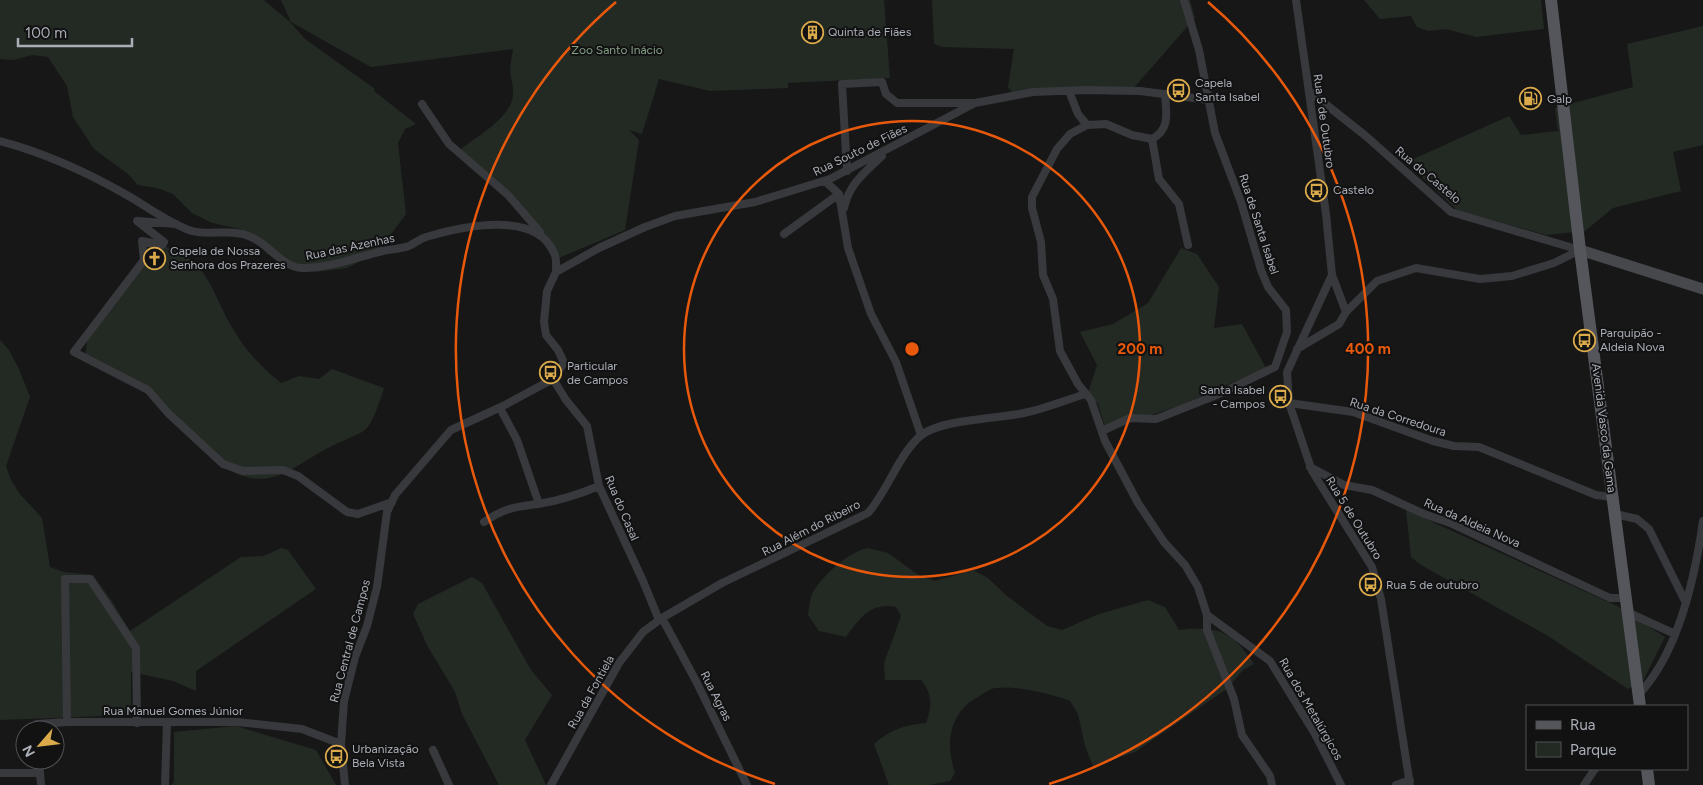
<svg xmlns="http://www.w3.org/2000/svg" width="1703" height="785" font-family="Figtree,sans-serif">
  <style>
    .green { fill: #232a24 }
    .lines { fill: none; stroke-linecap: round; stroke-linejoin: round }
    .street { stroke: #38393d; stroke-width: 8 }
    .secondary { stroke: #46484c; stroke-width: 11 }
    .primary { stroke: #54565b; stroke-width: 12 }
    .ring { fill: none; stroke: #e8590c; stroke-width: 2.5 }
    .labels { text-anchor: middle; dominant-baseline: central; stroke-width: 4; stroke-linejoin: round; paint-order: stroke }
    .poi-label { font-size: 12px; fill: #aaaeb6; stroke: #121213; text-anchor: start }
    .park-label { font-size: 12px; fill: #849f85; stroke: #121213 }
    .street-label { font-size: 12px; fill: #aaaeb6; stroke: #121213 }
    .centre { fill: #e8590c; stroke: #121213; stroke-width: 2.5 }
    .ring-label { font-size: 15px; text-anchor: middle; font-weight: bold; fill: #e8590c; stroke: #121213; stroke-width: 4; stroke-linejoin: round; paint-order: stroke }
  </style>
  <rect width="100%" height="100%" fill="#171718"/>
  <path class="green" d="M0,0H264L290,22L305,39L375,89L374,91L416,124L405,129L398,143L406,214L378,252L347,268L315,272L298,269L281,262L267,254L255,238L240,229L212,223L192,213L173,194L157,188L138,185L128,174L94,149L73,117L67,86L48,57L32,55L14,60L0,59Z
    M281,0H884L890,78L788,83V88L710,91L659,79L642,134L629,130L639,140L625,230L554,260L511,194L460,150C477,136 511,118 513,95C514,88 511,79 510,72C510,64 512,56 513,49L371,67L291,22Z
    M932,0H1190L1195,18L1131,91C1114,97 1110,94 1093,92C1068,90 1039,94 1014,95L1008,87L1014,49L942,47L934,44Z
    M1364,0H1541L1544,29L1476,37L1446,29L1429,31L1417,27L1411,16L1380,19Z
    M1703,26V145L1673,152L1681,191L1613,208L1585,231L1546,235L1457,210L1424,179L1409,161L1509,116L1521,135L1558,131L1555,108L1633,87L1627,44Z
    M164,246C209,260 212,294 233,329C245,350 262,368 281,383L299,376L319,379L332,369L384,388C381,398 373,423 365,430C357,436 336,443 326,449C294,466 270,492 231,471L139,381L85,357L89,328C122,308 130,265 164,246Z
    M1181,248L1197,254L1219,287L1214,328L1242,324L1266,368L1181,405L1106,430L1098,404L1088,393L1097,365L1080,332L1113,324L1148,303Z
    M0,340L9,350L19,369L30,397L6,466L11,480L19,493L42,518L50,567L64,572L93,575L111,600L130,631L241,557L264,556L281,548L288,550L316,589L196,671V691L173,681L131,672V715L0,720Z
    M1406,510L1617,606L1665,637L1643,681L1628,689L1548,636L1421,565L1411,557Z
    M868,548L888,553L920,576L935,581L973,570L988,578L1007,596L1047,626L1062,630L1099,614L1148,600L1165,607L1179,630C1219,626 1232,631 1254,664L1243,670L1228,688L1135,752L1093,766L1085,746L1078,714L1070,701C1051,694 1015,685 995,688C989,689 983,694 978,697C949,712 945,744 955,773L950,781L929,785H889L874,744C891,729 905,725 926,723C932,705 933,695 921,680H885L884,663L901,616L896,607C871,602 860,618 846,637L819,631L808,615C809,608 810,598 813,592C823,575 850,551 868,548Z
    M472,577L482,583L531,670L552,695L525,740L546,785H499L462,714L455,692L428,647L413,614L418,604Z
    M236,726L316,750L336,785H171L174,782V732Z"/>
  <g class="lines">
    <path class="street" d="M1184,0L1199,50L1215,133L1241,202L1261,270L1268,287L1286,310L1287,332L1275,367
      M1296,0L1326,214L1332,275L1287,372L1289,403L1312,471L1372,567L1381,599L1410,785
      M1069,91L1078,114L1087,125
      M1309,91L1367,137L1451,212L1580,250
      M1165,94C1166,112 1171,129 1152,139L1132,135L1106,124L1087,125L1070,134L1057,149L1032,197V208L1041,242L1043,275L1053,299L1060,351L1078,384L1091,400L1105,441L1138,503L1164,542L1185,565L1198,587L1207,615V630L1234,699L1242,735L1270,776L1272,785
      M422,104L449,144L508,195L540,232
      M1152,139L1159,179L1179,204L1188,245
      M0,141C45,153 85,171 125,194C145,205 170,224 192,231C209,236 232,228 251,237C271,245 283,270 306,268C332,267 358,257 383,251C392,249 401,249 409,246C415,243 420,239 426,237C460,227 536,209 554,253C557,258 556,266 556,272
      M847,171L842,84L882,82L886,94L897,103H973
      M825,181L839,194L848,248L871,314L896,362L921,435
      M844,208C849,184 865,172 882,156
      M176,224L137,221L164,242L162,245L142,241L144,260L74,352L148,390L168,413L223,464L243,471L283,470L298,476L347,512L358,514L392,502
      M784,234L839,194
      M1332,275L1346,312
      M1297,349L1339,324L1346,312L1377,281L1416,268L1480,279L1512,276L1554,263L1580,250
      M553,379L566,400L587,426L599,486L643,581L659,620
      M1289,403L1353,412L1433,441L1454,446L1479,447L1596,495L1612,497
      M500,408L517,440L539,504
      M1102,431L1130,418L1156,419L1219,394L1275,367
      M1310,467L1344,485L1372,490L1424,514L1450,523L1610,598H1625
      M1615,514L1637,519L1649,529L1686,603
      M484,522C504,508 515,507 538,504C558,501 580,494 599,486
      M1627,612L1675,634
      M1207,615L1270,661L1315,734L1341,785
      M662,618L696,681L747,785
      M1638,695C1679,653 1695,577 1703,521
      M67,722L65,579H90L136,648L137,723
      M37,730V724L67,722H237L302,729L341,744
      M433,750L449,785
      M39,760L41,785
      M0,773H40
      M165,785L167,723
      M345,785L341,744L344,701L355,657L367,626L377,587L387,512L395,495L451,430L503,406L553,379L564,363L558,350L546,335L544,322L547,291L556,272L599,248L645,227L675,216L755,202L830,179L975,103L1033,92L1086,90L1140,91L1209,100
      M551,785L619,663L643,632L662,618L722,583L868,513C888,490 897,458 919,437C938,419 998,419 1024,413C1045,409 1065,400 1086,394
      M1396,785L1410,780
      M1584,785L1595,769"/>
    <path class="secondary" d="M1580,250L1703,289"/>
    <path class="primary" d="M1551,0L1580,250L1640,706
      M1647,769L1649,785"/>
  </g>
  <g class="ring">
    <circle cx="912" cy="349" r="228"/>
    <path d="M775 784A456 456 0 0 1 616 2M1208 2A456 456 0 0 1 1049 784"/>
  </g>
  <defs>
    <symbol id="building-ring" viewBox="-11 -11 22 22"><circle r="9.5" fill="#121213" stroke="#dbab4b" stroke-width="1.5"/><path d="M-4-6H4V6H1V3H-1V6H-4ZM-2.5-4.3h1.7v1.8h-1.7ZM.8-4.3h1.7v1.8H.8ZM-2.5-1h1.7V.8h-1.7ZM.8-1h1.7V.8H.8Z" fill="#dbab4b"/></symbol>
    <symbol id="bus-ring" viewBox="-11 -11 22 22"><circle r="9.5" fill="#121213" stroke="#dbab4b" stroke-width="1.5"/><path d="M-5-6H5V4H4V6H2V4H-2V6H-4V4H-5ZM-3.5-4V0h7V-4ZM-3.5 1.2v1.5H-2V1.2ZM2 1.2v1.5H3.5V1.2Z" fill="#dbab4b"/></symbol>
    <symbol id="fuel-ring" viewBox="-11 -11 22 22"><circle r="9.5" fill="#121213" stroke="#dbab4b" stroke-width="1.5"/><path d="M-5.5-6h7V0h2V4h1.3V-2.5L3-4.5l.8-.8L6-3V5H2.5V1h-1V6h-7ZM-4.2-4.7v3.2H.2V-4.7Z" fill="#dbab4b"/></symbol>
    <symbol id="church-ring" viewBox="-11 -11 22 22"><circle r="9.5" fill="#121213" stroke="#dbab4b" stroke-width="1.5"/><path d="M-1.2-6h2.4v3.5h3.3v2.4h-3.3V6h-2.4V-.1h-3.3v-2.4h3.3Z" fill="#dbab4b"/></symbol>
  </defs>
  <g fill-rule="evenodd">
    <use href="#building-ring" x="800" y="20" width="25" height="25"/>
    <use href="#bus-ring" x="1166" y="78" width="25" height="25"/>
    <use href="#fuel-ring" x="1518" y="86" width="25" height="25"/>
    <use href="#bus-ring" x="1304" y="178" width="25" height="25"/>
    <use href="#church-ring" x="142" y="246" width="25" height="25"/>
    <use href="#bus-ring" x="1572" y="328" width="25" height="25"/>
    <use href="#bus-ring" x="538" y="360" width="25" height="25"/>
    <use href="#bus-ring" x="1268" y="384" width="25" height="25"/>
    <use href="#bus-ring" x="1358" y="572" width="25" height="25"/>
    <use href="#bus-ring" x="324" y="744" width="25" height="25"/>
  </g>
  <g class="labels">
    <g class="poi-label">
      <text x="828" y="32">Quinta de Fiães</text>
      <text x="1195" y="83">Capela<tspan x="1195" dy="14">Santa Isabel</tspan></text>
      <text x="1547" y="99">Galp</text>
      <text x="1333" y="190">Castelo</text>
      <text x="170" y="251">Capela de Nossa<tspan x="170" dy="14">Senhora dos Prazeres</tspan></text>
      <text x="1600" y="333">Parquipão -<tspan x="1600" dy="14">Aldeia Nova</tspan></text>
      <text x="567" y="366">Particular<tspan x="567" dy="14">de Campos</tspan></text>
      <text x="1265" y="390" text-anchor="end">Santa Isabel<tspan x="1265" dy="14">- Campos</tspan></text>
      <text x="1386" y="585">Rua 5 de outubro</text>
      <text x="352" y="749">Urbanização<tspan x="352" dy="14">Bela Vista</tspan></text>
    </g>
    <g class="park-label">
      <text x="617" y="50">Zoo Santo Inácio</text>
    </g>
    <g class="street-label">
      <text transform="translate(1324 121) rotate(82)">Rua 5 de Outubro</text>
      <text transform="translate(860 150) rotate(-26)">Rua Souto de Fiães</text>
      <text transform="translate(1428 175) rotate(40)">Rua do Castelo</text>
      <text transform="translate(1259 224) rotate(72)">Rua de Santa Isabel</text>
      <text transform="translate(350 247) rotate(-12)">Rua das Azenhas</text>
      <text transform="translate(1398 417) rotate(18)">Rua da Corredoura</text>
      <text transform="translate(1604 428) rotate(83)">Avenida Vasco da Gama</text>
      <text transform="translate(622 508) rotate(67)">Rua do Casal</text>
      <text transform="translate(1354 518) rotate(58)">Rua 5 de Outubro</text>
      <text transform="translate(1472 523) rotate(24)">Rua da Aldeia Nova</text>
      <text transform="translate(811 528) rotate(-27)">Rua Além do Ribeiro</text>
      <text transform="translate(350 641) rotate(-75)">Rua Central de Campos</text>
      <text transform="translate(591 692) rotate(-61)">Rua da Fontiela</text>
      <text transform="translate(716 696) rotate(63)">Rua Agras</text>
      <text transform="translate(1311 709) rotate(60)">Rua dos Metalúrgicos</text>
      <text x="173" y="711">Rua Manuel Gomes Júnior</text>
    </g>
  </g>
  <circle cx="912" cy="349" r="8" class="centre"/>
  <g class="ring-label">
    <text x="1140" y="354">200 m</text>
    <text x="1368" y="354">400 m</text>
  </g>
  <rect x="1526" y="705" width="162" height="65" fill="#121213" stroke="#4f5054"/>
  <rect x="1536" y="721" width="25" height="8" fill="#54565b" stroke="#4f5054"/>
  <text x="1570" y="730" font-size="15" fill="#aaaeb6">Rua</text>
  <rect x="1536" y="742" width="25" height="15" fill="#232a24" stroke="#4f5054"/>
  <text x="1570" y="755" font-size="15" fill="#aaaeb6">Parque</text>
  <g transform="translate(40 745) rotate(242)"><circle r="24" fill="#121213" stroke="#4f5054"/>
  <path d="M0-4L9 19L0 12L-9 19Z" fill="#dbab4b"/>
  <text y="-8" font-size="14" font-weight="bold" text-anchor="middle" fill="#aaaeb6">N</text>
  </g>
  <path d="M18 38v8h114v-8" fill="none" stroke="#aaaeb6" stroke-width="2.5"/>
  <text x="25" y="38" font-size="15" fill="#aaaeb6" stroke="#121213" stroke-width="4" paint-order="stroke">100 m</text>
</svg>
